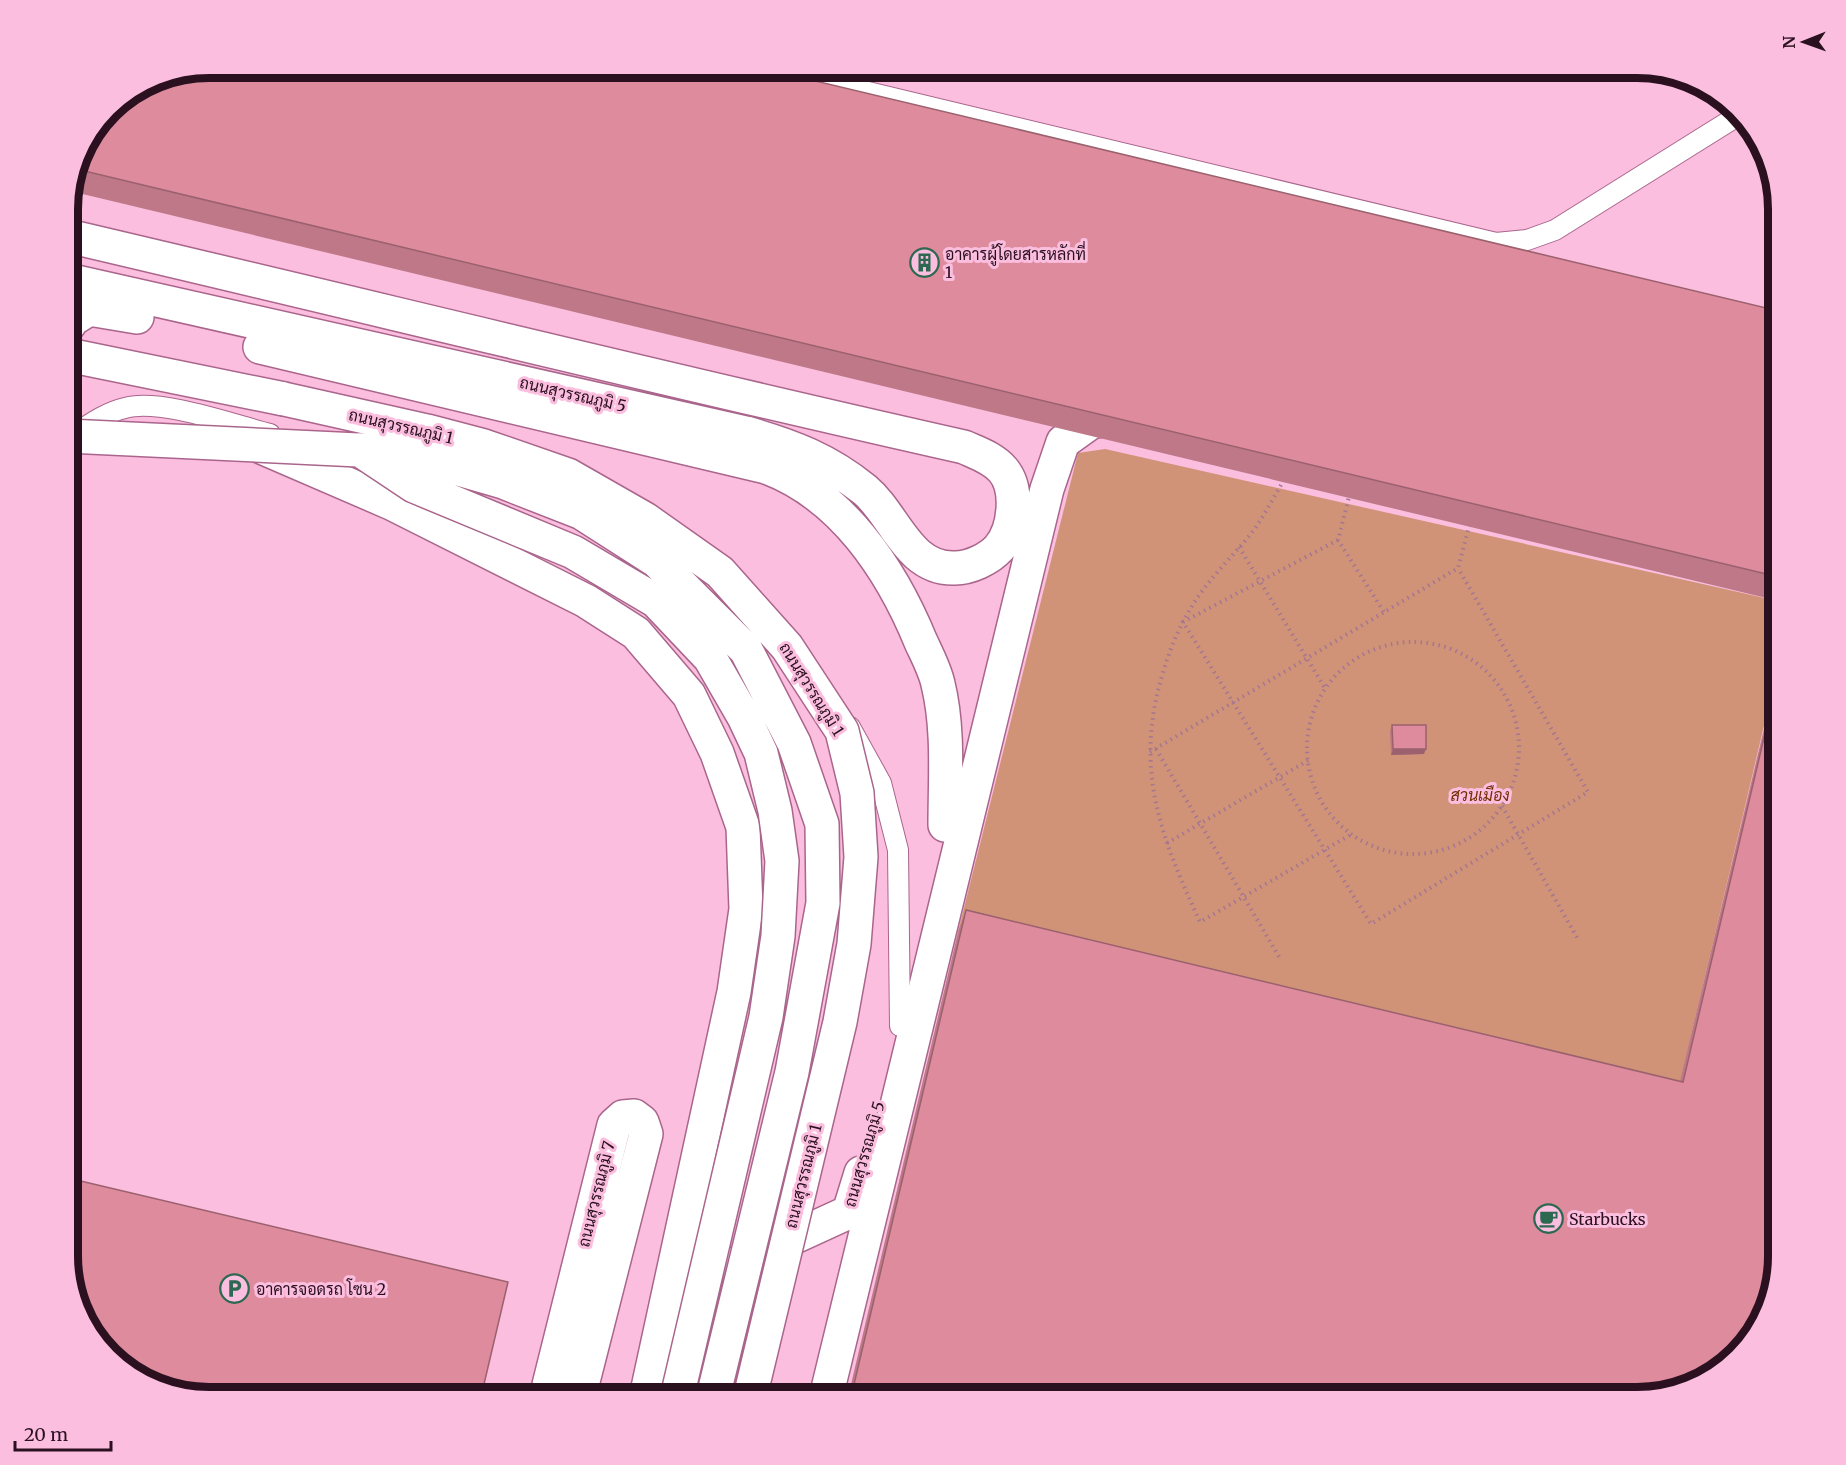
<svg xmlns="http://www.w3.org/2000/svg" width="1846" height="1465" font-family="Merriweather,Sarabun,serif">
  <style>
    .green { fill: #d09377 }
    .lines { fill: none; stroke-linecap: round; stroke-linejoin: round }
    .service-casing { stroke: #aa658c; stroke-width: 22 }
    .minor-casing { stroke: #aa658c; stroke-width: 36 }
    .trunk-casing { stroke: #aa658c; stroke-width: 36 }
    .path { stroke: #a57690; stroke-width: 4; stroke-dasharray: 1.5 4.5; stroke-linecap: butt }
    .service { stroke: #fff; stroke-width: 20 }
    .minor { stroke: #fff; stroke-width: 33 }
    .trunk { stroke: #fff; stroke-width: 33 }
    .trunk-bridge-casing { stroke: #aa658c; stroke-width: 36; stroke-linecap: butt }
    .trunk-bridge { stroke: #fff; stroke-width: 33 }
    .wall { fill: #be7887 }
    .shaded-wall { fill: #9b616e }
    .building { fill: #dd8b9d; stroke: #9b616e; stroke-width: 1.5 }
    .labels { text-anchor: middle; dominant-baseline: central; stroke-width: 6; stroke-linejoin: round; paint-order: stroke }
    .poi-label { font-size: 16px; fill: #2b1020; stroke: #fbbede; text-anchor: start }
    .street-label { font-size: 16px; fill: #2b1020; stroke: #fbbede }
    .park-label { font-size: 16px; font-style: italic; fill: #742f04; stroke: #fbbede }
    .rim { fill: none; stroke: #2b1020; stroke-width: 8 }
  </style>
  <rect width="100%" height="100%" fill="#fbbede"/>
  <path class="green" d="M1105,449L1778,601V666L1675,1104L958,932L1078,453Z"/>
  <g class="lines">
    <defs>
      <path id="service" d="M768,68L1496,243L1527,240L1555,230L1739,115
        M75,434C90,424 107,412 125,408C160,398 234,425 270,434
        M850,727L881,783L898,850L900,1026"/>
      <path id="minor" d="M68,280L746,433C792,446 828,460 865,490C895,515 908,570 955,568C970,568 989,559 999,548C1015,529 1019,489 1003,470C993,458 977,453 964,447C665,380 367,306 68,236
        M68,326L73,319L89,309L137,317
        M260,347L766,467C842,495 891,569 921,642C927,655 935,670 938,684C949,729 945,778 945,825
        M703,1305L718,1272L849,1212L861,1173
        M546,1397L614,1125L623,1117L634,1116L642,1122L646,1134L579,1397
        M826,1397L1047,489L1063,442L1091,422L1117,417"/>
      <path id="trunk" d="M68,355L284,399
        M259,446L391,503L586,601L636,633L689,695L717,753L743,827L746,909L734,992L646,1397"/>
    </defs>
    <use href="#service" class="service-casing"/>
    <use href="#minor" class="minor-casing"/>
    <use href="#trunk" class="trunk-casing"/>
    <path class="path" d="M1284,480C1275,495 1266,512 1256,527C1240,549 1219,568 1203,590C1183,617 1171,644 1162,676C1134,770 1161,837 1200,922L1352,834
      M1350,493L1338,540L1384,612
      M1338,540L1183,622L1371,924L1588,792L1458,568
      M1239,547L1325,688
      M1307 748a106 106 0 1 1 212 0a106 106 0 1 1-212 0Z
      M1156,749L1281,960
      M1150,752L1458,568L1470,523
      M1502,806L1579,941
      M1167,843L1309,760"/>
    <use href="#service" class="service"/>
    <use href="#minor" class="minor"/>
    <use href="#trunk" class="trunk"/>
    <defs>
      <path id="trunk-bridge" d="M284,399L427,431L484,446L568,475L645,519L720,572L787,647L842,731L857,793L861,857L854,944L840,1022L750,1397
        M68,436L400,452L503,482L582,513L657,561L746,650L794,743L822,824L823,903L792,1072L713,1397
        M360,450L414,486L573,552L656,601L710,658L744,717L761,753L775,811L782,861L778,936L766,1017L677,1397"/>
    </defs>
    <use href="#trunk-bridge" class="trunk-bridge-casing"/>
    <use href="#trunk-bridge" class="trunk-bridge"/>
  </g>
  <path class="wall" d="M82,147L1779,311V601L70,191Z
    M1779,666L1778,1256L1637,1398L848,1397L958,932L966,910L1680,1081Z
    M1392,725L1424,754L1391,755L1390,731Z"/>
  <path class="shaded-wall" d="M1393,749H1426L1424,754L1391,755Z"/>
  <path class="building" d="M209,68H761L1779,311V577L76,169L82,147L115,103L155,78Z
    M1778,678V1256L1768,1310L1744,1349L1699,1383L1637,1398L851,1397L966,910L1683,1082Z
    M1392,725H1426V749H1393Z
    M68,1178L508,1282L481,1397H209L155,1387L116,1363L82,1318L68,1265Z
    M499,1390L529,1397H497Z"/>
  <defs>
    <symbol id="building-ring" viewBox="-11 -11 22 22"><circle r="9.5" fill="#fbbede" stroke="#2d6851" stroke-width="1.5"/><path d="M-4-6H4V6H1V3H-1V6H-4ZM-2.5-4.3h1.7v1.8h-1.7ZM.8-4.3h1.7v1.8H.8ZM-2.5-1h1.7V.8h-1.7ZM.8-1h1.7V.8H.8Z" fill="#2d6851"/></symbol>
    <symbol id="cafe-ring" viewBox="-11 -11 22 22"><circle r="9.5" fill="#fbbede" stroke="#2d6851" stroke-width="1.5"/><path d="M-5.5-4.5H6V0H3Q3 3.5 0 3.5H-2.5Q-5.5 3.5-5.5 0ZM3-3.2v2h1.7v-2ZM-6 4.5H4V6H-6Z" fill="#2d6851"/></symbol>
    <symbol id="parking-ring" viewBox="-11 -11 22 22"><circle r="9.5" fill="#fbbede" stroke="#2d6851" stroke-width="1.5"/><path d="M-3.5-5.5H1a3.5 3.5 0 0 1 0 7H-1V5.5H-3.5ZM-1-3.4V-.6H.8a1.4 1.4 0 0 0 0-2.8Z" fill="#2d6851"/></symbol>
  </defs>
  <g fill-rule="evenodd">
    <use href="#building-ring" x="908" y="246" width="33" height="33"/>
    <use href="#cafe-ring" x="1532" y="1202" width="33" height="33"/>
    <use href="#parking-ring" x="218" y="1272" width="33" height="33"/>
  </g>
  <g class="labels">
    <g class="poi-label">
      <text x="945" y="254">อาคารผู้โดยสารหลักที่<tspan x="945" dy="18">1</tspan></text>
      <text x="1569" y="1219">Starbucks</text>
      <text x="256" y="1289">อาคารจอดรถ โซน 2</text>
    </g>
    <g class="street-label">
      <text transform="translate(573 394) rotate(13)">ถนนสุวรรณภูมิ 5</text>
      <text transform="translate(401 426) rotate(13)">ถนนสุวรรณภูมิ 1</text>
      <text transform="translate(812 689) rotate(58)">ถนนสุวรรณภูมิ 1</text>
      <text transform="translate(864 1154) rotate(-74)">ถนนสุวรรณภูมิ 5</text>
      <text transform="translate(803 1176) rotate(-76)">ถนนสุวรรณภูมิ 1</text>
      <text transform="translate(596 1194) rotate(-76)">ถนนสุวรรณภูมิ 7</text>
    </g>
    <g class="park-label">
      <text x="1480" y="795">สวนเมือง</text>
    </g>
  </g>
  <path d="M0 0H1846V1465H0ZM209 78H1637A131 131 0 0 1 1768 209V1256A131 131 0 0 1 1637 1387H209A131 131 0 0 1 78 1256V209A131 131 0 0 1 209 78Z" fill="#fbbede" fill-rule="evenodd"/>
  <path class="rim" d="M209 78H1637A131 131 0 0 1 1768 209V1256A131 131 0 0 1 1637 1387H209A131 131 0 0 1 78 1256V209A131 131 0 0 1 209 78Z"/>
  <g transform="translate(1804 42) rotate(269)" stroke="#fbbede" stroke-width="4.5" paint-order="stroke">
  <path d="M0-4.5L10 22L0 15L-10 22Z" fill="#2b1020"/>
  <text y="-9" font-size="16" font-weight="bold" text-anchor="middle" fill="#2b1020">N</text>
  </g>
  <path d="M15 1441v9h96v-9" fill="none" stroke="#2b1020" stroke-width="3"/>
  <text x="24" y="1441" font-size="18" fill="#2b1020" stroke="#fbbede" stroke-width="4.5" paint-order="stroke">20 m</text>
</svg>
